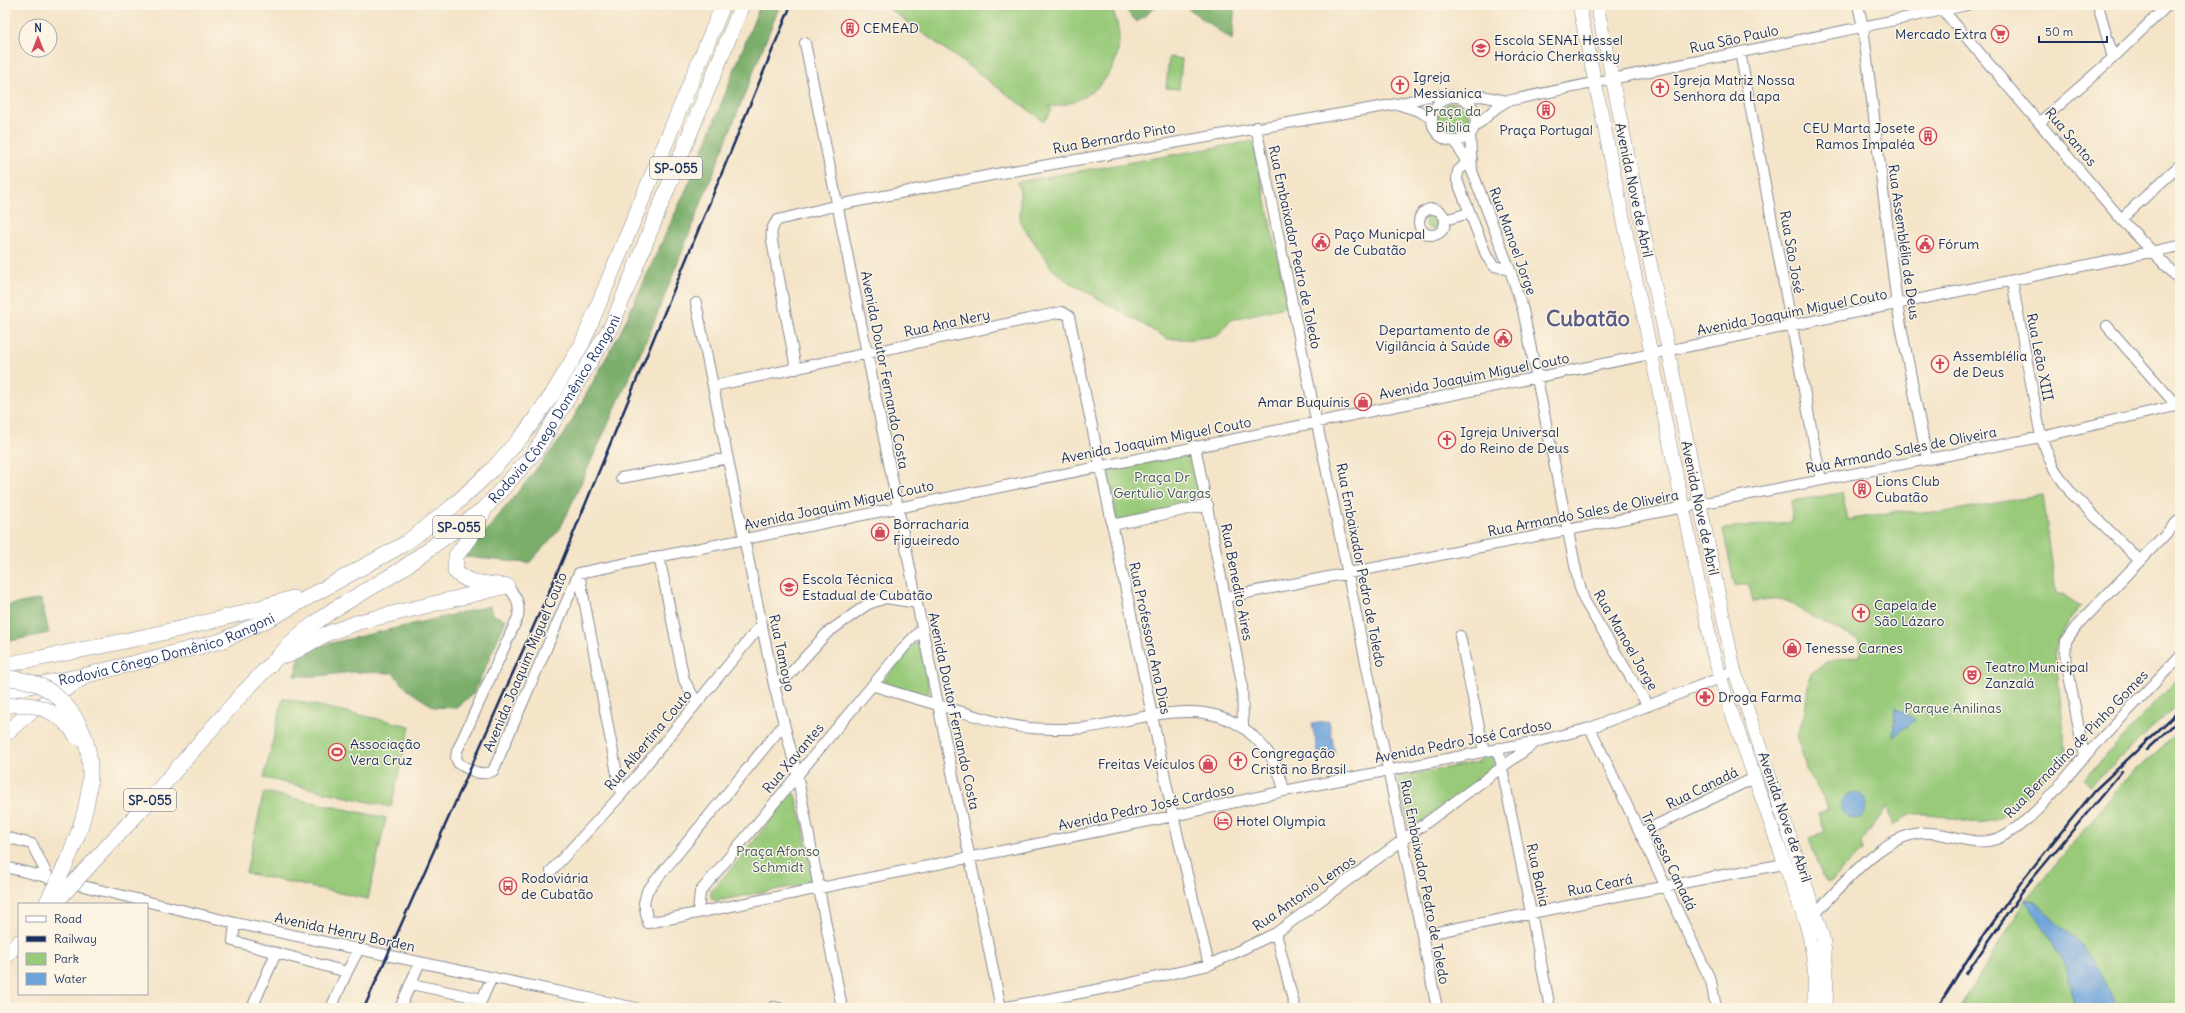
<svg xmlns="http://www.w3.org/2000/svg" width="2185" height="1013" font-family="Delius,sans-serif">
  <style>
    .green { fill: #99ca7a; stroke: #5a7c6c }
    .forest { fill: #7aae6a; stroke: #4a6e64 }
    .water { fill: #6da3da; stroke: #44699c }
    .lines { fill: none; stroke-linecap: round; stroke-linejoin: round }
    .minor-casing { stroke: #888a93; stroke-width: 12 }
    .major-casing { stroke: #888a93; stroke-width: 14 }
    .highway-casing { stroke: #888a93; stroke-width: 16 }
    .minor { stroke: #fff; stroke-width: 10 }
    .major { stroke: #fff; stroke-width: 13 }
    .highway { stroke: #fff; stroke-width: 15 }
    .rail { stroke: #1b2f5e; stroke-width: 2.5 }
    .highway-bridge-casing { stroke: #888a93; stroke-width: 16; stroke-linecap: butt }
    .highway-bridge { stroke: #fff; stroke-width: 15 }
    .labels { text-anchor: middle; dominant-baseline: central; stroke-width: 3; stroke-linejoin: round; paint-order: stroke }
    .shield { fill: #fcf5e5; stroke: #5e6a86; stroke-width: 1 }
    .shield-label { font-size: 13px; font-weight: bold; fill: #1b2f5e }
    .poi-label { font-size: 14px; fill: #1b2f5e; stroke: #fcf5e5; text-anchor: start }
    .street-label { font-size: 14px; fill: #1b2f5e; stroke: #fcf5e5 }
    .park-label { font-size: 14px; fill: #3a5665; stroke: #fcf5e5 }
    .town-label { font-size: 22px; font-weight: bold; fill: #5b5d89; stroke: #fcf5e5 }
  </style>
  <rect width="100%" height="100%" fill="#fcf5e5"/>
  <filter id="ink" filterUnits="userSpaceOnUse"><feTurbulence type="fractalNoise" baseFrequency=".025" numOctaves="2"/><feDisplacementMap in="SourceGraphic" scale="8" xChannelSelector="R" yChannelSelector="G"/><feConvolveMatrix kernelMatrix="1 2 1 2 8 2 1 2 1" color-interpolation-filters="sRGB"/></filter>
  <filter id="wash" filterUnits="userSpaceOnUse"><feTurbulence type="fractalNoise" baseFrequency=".012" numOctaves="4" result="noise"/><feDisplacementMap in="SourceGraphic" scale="16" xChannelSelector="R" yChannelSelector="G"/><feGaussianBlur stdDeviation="0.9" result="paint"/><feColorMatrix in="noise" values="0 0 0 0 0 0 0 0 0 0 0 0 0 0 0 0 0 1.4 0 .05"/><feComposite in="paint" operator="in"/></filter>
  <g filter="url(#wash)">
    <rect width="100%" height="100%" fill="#f4e4c8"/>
    <path class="green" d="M884,5H1110C1136,55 1102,103 1049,107L1052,110L1044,121Z
      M1169,57L1182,59L1179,89L1166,88Z
      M1437 119a16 16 0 1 1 32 0a16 16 0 1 1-32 0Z
      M1253,141L1288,306L1230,320L1217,336L1192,339H1168L1066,280L1053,270L1020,222V190L1017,182Z
      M1425 222a7 7 0 1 1 14 0a7 7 0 1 1-14 0Z
      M1192,453L1202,503L1117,521L1108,471Z
      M1842,493L1848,520L1897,511L1938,513L2043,495L2056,594H2062L2081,606C2069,619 2059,633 2055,651L2066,753C2047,772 2021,805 1998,818C1971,832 1939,808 1910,815C1904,817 1898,823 1892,826L1887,807L1862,841L1863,851L1849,862L1833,880L1828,882L1822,877L1809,838L1825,832L1818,814L1828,809L1825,800L1806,769L1797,735L1805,712L1809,678L1812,672L1827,662L1860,655L1859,640L1803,612C1785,596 1775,597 1753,602L1749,584L1735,586L1723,529L1792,522L1791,501Z
      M916,642L920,645L929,689V693L925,696L886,684L884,680Z
      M2180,676V702L2090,786L2084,779Z
      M283,698L410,726L391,807L264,778Z
      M2180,731V1008H2117L2098,970L2080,944L2056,923L2036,901L2027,900L2066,965L2076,1008H1960L2026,900L2127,778Z
      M1492,755L1495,762L1491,768L1493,771L1415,830L1410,828L1398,781L1399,777L1478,762L1484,756Z
      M264,792L386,818L368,899L246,873Z
      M792,792L795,795L803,824L812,879L811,883L716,901L711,898V891L739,860Z"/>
    <path class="forest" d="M760,5H780L651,330L560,529L529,563L465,557L564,435L622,329L695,170Z
      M1121,5H1158L1137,22Z
      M1183,5H1235L1232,40Z
      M41,599L49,633L5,642V606Z
      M490,606L492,614L506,620L474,693L455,708L434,707L408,690L393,673L352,672L317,676H294L302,650Z"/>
    <path class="water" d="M1895,708L1915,720L1893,737Z
      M1329,721L1335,754L1319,757L1312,724Z
      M1841 806a13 13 0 1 1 26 0a13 13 0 1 1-26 0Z
      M2026,900L2036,901L2056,923L2080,944L2098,970L2117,1008H2076L2066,965Z"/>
  </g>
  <g filter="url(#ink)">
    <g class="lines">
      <defs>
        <path id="minor" d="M1858,5L1863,27L1897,305L1927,459
          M1942,5L1943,10L2121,219L2180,280
          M2098,5L2113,58
          M805,43L917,603L1001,1008
          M1740,52L1821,480
          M1432 119a22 22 0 1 1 44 0a22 22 0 1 1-44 0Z
          M1461,97L1482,96L1507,101
          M1397,104L1419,111L1432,119
          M2040,122L2113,58L2168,5
          M1476,126L1496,108L1507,101L1967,5
          M1256,127L1437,1008
          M1470,135L1472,171L1510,270L1523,310L1578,580L1584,600L1648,706
          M1455,141L1469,167
          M1472,158L1458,171L1457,180L1487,257L1494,266L1510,270
          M1419 222a13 13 0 1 1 26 0a13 13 0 1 1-26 0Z
          M2121,219L2180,165
          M1445,220L1469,213
          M2012,281L2041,437L2053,467L2071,493L2140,561
          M696,303L774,685L797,774L842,1008
          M2107,326L2177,406
          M796,369L772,241C771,232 771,227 778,220L838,205L1007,172L1397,104L1434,95L1452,96
          M713,386L1062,312L1069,316L1173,816L1209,965
          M1195,446L1242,683L1243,725
          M621,478L728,458
          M1112,525L1208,505
          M659,556L684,680L697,703
          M579,573L621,795
          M507,586C517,597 520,603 518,617L457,751L456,758L459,764C470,770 481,777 493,771L579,573L2180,246
          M1226,597L2041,437L2180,405
          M1460,636L1484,751
          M774,685L789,675L827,633L868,604L886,598L917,603
          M872,685C896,693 921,700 945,707C973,715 1001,725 1030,728C1048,729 1067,730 1084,728C1140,721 1208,691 1254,737C1272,754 1279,768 1284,791
          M784,724L647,891L644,903L648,923L1173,816L1284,791L1543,740L1590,728L1720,678L1734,669
          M1590,728L1711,981L1716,1008
          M1498,748L1550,1008
          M2084,757L2065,653L2066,641L2075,628L2180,519
          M1640,833L1754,778
          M5,837L32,844L49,879
          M5,867L235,923L636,1008
          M551,871L621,795L762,624
          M698,912L700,892L906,645L922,629
          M1811,918C1842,887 1883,829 1931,833C1953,834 1976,848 1999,838C2031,824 2061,783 2084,757C2116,723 2148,690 2180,656
          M235,923L233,941L347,972
          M1276,933L1295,1008
          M1422,935L1713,877L1785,864
          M411,984L482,999
          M773,1007L779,1008
          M252,1008L276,953
          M331,1008L347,972L359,949
          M400,1008L420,962
          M478,1008L492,977
          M1001,1008L1122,985L1209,965L1276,933L1535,743"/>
        <path id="major" d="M1579,5L1714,657L1730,708L1806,924C1814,952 1817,978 1813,1008
          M1597,5L1734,669L1823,937L1827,971L1826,1008"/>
        <g id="highway">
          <path d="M485,509L472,534L456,556L455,571C467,584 482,583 499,585"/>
          <path d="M287,656L326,634L359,622L507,586"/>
          <path d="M5,665C102,646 198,628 293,598"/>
          <path id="s1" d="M5,691L87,675L221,641L271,618L406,543L452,507L491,471L524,434L552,395L582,344L723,5"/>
          <path id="s2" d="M242,694L298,636L315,623L333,610L399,571L486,507L535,452L612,325L742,5"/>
          <path d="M5,734L29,713L81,679"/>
          <path d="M5,957L19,942"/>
        </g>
      </defs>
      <use href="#minor" class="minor-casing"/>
      <use href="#major" class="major-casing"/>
      <use href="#highway" class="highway-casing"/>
      <use href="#minor" class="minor"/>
      <use href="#major" class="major"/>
      <use href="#highway" class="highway"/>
      <path class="rail" d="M2146,750L2180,719
        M1966,974L2028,884L2122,771
        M364,1008L555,578L791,5
        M1937,1008L1973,951L2022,881L2095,790L2180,710"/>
      <defs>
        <path id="highway-bridge" d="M5,678C32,679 51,687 68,708C116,766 75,848 46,904
          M5,706C34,700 62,712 77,737
          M54,904L141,810L242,694"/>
      </defs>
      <use href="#highway-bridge" class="highway-bridge-casing"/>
      <use href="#highway-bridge" class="highway-bridge"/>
    </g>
  </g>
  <defs>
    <symbol id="building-ring" viewBox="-11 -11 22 22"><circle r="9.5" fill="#fcf5e5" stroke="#d1495b" stroke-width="1.5"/><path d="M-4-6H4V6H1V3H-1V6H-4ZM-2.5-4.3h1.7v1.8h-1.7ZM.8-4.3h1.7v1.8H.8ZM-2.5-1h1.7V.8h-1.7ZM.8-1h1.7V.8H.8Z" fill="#d1495b"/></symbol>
    <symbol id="supermarket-ring" viewBox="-11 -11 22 22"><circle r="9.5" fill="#fcf5e5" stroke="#d1495b" stroke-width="1.5"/><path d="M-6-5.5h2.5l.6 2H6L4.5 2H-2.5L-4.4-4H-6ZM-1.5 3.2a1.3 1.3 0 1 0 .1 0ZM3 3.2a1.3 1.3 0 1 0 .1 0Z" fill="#d1495b"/></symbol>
    <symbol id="university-ring" viewBox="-11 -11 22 22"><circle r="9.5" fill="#fcf5e5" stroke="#d1495b" stroke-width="1.5"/><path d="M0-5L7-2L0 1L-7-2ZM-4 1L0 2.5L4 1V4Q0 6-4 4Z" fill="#d1495b"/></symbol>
    <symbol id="church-ring" viewBox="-11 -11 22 22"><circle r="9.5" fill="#fcf5e5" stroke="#d1495b" stroke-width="1.5"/><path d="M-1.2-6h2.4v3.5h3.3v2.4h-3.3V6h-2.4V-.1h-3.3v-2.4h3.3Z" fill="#d1495b"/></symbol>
    <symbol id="civic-ring" viewBox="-11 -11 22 22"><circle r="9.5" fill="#fcf5e5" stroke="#d1495b" stroke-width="1.5"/><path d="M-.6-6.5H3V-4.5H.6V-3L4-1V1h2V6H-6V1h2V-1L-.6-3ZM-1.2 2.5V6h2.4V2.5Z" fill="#d1495b"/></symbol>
    <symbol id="shop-ring" viewBox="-11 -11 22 22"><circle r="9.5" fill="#fcf5e5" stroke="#d1495b" stroke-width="1.5"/><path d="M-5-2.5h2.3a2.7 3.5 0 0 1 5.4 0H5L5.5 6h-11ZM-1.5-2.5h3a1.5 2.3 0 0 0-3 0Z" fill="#d1495b"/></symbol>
    <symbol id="theatre-ring" viewBox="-11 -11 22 22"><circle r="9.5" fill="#fcf5e5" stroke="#d1495b" stroke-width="1.5"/><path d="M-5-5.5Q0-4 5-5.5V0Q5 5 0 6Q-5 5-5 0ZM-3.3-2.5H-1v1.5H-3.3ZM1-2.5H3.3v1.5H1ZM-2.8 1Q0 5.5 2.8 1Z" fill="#d1495b"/></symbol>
    <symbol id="pharmacy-ring" viewBox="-11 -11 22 22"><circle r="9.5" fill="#fcf5e5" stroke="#d1495b" stroke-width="1.5"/><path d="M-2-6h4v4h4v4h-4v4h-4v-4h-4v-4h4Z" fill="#d1495b"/></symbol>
    <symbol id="stadium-ring" viewBox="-11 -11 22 22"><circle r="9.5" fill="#fcf5e5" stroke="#d1495b" stroke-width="1.5"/><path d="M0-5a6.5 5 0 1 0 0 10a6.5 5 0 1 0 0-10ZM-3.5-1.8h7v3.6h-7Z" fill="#d1495b"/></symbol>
    <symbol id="hotel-ring" viewBox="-11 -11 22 22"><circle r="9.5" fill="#fcf5e5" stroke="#d1495b" stroke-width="1.5"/><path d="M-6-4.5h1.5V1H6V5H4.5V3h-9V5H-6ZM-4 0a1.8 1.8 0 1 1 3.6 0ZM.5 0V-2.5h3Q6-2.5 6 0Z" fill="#d1495b"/></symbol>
    <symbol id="bus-ring" viewBox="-11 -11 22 22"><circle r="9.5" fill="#fcf5e5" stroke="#d1495b" stroke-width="1.5"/><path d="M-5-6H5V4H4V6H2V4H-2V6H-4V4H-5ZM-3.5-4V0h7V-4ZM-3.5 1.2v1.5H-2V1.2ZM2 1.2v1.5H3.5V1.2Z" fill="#d1495b"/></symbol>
  </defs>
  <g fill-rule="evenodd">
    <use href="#building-ring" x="840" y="18" width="20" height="20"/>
    <use href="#supermarket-ring" x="1990" y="24" width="20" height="20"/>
    <use href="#university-ring" x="1471" y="38" width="20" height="20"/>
    <use href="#church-ring" x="1390" y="75" width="20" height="20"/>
    <use href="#church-ring" x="1650" y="78" width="20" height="20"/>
    <use href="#building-ring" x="1536" y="100" width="20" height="20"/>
    <use href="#building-ring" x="1918" y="126" width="20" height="20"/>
    <use href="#civic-ring" x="1311" y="232" width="20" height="20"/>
    <use href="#civic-ring" x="1915" y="234" width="20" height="20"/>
    <use href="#civic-ring" x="1493" y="328" width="20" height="20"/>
    <use href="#church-ring" x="1930" y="354" width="20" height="20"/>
    <use href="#shop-ring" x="1353" y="392" width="20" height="20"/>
    <use href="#church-ring" x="1437" y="430" width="20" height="20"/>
    <use href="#building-ring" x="1852" y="479" width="20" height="20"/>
    <use href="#shop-ring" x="870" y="522" width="20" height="20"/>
    <use href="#university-ring" x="779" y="577" width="20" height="20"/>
    <use href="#church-ring" x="1851" y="603" width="20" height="20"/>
    <use href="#shop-ring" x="1782" y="638" width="20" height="20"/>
    <use href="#theatre-ring" x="1962" y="665" width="20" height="20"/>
    <use href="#pharmacy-ring" x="1695" y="687" width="20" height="20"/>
    <use href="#stadium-ring" x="327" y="742" width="20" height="20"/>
    <use href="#church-ring" x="1228" y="751" width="20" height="20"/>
    <use href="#shop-ring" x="1198" y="754" width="20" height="20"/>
    <use href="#hotel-ring" x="1213" y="811" width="20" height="20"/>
    <use href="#bus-ring" x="498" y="876" width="20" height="20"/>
  </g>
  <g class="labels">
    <g class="shield">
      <rect x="650" y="157" width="52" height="22" rx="3"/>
      <rect x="433" y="516" width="52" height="22" rx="3"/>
      <rect x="124" y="789" width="52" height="22" rx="3"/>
    </g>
    <g class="shield-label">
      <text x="676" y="168">SP-055</text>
      <text x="459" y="527">SP-055</text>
      <text x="150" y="800">SP-055</text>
    </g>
    <g class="poi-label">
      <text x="863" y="28">CEMEAD</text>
      <text x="1987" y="34" text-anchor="end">Mercado Extra</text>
      <text x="1494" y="40">Escola SENAI Hessel<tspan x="1494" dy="16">Horácio Cherkassky</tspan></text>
      <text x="1413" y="77">Igreja<tspan x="1413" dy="16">Messianica</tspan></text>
      <text x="1673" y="80">Igreja Matriz Nossa<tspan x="1673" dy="16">Senhora da Lapa</tspan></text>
      <text x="1915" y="128" text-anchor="end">CEU Marta Josete<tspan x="1915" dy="16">Ramos Impaléa</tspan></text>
      <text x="1546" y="130" text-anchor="middle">Praça Portugal</text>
      <text x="1334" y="234">Paço Municpal<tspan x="1334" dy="16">de Cubatão</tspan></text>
      <text x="1938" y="244">Fórum</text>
      <text x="1490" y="330" text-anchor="end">Departamento de<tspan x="1490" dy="16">Vigilância à Saúde</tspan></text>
      <text x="1953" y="356">Assemblélia<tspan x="1953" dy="16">de Deus</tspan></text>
      <text x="1350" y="402" text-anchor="end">Amar Buquínis</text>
      <text x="1460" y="432">Igreja Universal<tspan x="1460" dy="16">do Reino de Deus</tspan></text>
      <text x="1875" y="481">Lions Club<tspan x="1875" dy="16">Cubatão</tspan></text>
      <text x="893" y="524">Borracharia<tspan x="893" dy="16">Figueiredo</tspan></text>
      <text x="802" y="579">Escola Técnica<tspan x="802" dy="16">Estadual de Cubatão</tspan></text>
      <text x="1874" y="605">Capela de<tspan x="1874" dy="16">São Lázaro</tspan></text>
      <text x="1805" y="648">Tenesse Carnes</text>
      <text x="1985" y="667">Teatro Municipal<tspan x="1985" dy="16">Zanzalá</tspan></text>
      <text x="1718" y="697">Droga Farma</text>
      <text x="350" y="744">Associação<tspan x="350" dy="16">Vera Cruz</tspan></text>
      <text x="1251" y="753">Congregação<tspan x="1251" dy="16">Cristã no Brasil</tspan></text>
      <text x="1195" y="764" text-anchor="end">Freitas Veículos</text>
      <text x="1236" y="821">Hotel Olympia</text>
      <text x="521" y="878">Rodoviária<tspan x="521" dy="16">de Cubatão</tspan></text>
    </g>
    <g class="street-label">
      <text transform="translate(1734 39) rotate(-12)">Rua São Paulo</text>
      <text transform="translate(2071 137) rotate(50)">Rua Santos</text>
      <text transform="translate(1114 138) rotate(-10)">Rua Bernardo Pinto</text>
      <text transform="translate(1634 190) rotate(78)">Avenida Nove de Abril</text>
      <text transform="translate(1513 241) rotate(70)">Rua Manoel Jorge</text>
      <text transform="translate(1904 242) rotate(82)">Rua Assemblélia de Deus</text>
      <text transform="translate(1295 247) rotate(78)">Rua Embaixador Pedro de Toledo</text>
      <text transform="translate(1792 252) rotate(80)">Rua São José</text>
      <text transform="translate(1792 312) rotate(-11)">Avenida Joaquim Miguel Couto</text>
      <text transform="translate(947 323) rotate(-12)">Rua Ana Nery</text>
      <text transform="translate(2040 357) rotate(79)">Rua Leão XIII</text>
      <text transform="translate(885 370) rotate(79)">Avenida Doutor Fernando Costa</text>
      <text transform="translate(1474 376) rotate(-11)">Avenida Joaquim Miguel Couto</text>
      <text stroke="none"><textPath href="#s2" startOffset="429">Rodovia Cônego Domênico Rangoni</textPath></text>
      <text transform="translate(1156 440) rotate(-11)">Avenida Joaquim Miguel Couto</text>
      <text transform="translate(1901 450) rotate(-11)">Rua Armando Sales de Oliveira</text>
      <text transform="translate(839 505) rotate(-12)">Avenida Joaquim Miguel Couto</text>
      <text transform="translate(1700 508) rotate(78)">Avenida Nove de Abril</text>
      <text transform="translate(1583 513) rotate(-11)">Rua Armando Sales de Oliveira</text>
      <text transform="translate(1361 565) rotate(79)">Rua Embaixador Pedro de Toledo</text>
      <text transform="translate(1237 582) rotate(79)">Rua Benedito Aires</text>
      <text transform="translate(1150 638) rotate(78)">Rua Professora Ana Dias</text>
      <text transform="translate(1626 640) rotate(60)">Rua Manoel Jorge</text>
      <text stroke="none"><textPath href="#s1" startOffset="167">Rodovia Cônego Domênico Rangoni</textPath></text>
      <text transform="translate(782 653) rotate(78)">Rua Tamoyo</text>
      <text transform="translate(525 662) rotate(-67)">Avenida Joaquim Miguel Couto</text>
      <text transform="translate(954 711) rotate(78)">Avenida Doutor Fernando Costa</text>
      <text transform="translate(648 740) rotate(-50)">Rua Albertina Couto</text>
      <text transform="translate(1463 741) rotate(-11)">Avenida Pedro José Cardoso</text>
      <text transform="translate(2076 744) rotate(-46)">Rua Bernadino de Pinho Gomes</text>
      <text transform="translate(793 758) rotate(-50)">Rua Xavantes</text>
      <text transform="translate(1702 788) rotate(-26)">Rua Canadá</text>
      <text transform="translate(1146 807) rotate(-12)">Avenida Pedro José Cardoso</text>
      <text transform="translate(1785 817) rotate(71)">Avenida Nove de Abril</text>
      <text transform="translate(1669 861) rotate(64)">Travessa Canadá</text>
      <text transform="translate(1538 875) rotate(78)">Rua Bahia</text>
      <text transform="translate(1425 882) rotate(79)">Rua Embaixador Pedro de Toledo</text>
      <text transform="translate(1600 885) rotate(-11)">Rua Ceará</text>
      <text transform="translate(1304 893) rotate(-35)">Rua Antonio Lemos</text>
      <text transform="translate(345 932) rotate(12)">Avenida Henry Borden</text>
    </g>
    <g class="park-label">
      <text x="1453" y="111">Praça da<tspan x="1453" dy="16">Biblia</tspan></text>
      <text x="1162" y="477">Praça Dr<tspan x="1162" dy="16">Gertulio Vargas</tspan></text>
      <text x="1953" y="708">Parque Anilinas</text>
      <text x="778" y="851">Praça Afonso<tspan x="778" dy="16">Schmidt</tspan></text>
    </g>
    <g class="town-label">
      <text x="1588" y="318">Cubatão</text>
    </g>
  </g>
  <rect width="2185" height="1013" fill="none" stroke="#fcf5e5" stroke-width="20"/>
  <rect x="18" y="903" width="130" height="92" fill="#fcf5e5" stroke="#a2a6af"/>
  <rect x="26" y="916" width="20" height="6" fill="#ffffff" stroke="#a2a6af"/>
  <text x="54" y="923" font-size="12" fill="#1b2f5e">Road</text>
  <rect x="26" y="936" width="20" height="6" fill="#1b2f5e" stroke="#a2a6af"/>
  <text x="54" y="943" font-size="12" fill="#1b2f5e">Railway</text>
  <rect x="26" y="953" width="20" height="12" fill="#99ca7a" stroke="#a2a6af"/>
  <text x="54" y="963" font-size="12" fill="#1b2f5e">Park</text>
  <rect x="26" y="973" width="20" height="12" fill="#6da3da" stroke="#a2a6af"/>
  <text x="54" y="983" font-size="12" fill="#1b2f5e">Water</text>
  <g transform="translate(38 38)"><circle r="19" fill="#fcf5e5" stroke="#a2a6af"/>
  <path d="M0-3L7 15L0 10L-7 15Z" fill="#d1495b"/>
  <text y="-6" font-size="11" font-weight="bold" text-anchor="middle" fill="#1b2f5e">N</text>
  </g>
  <path d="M2039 36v6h68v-6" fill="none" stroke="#1b2f5e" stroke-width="2"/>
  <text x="2045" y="36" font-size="12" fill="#1b2f5e" stroke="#fcf5e5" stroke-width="3" paint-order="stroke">50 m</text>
</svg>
